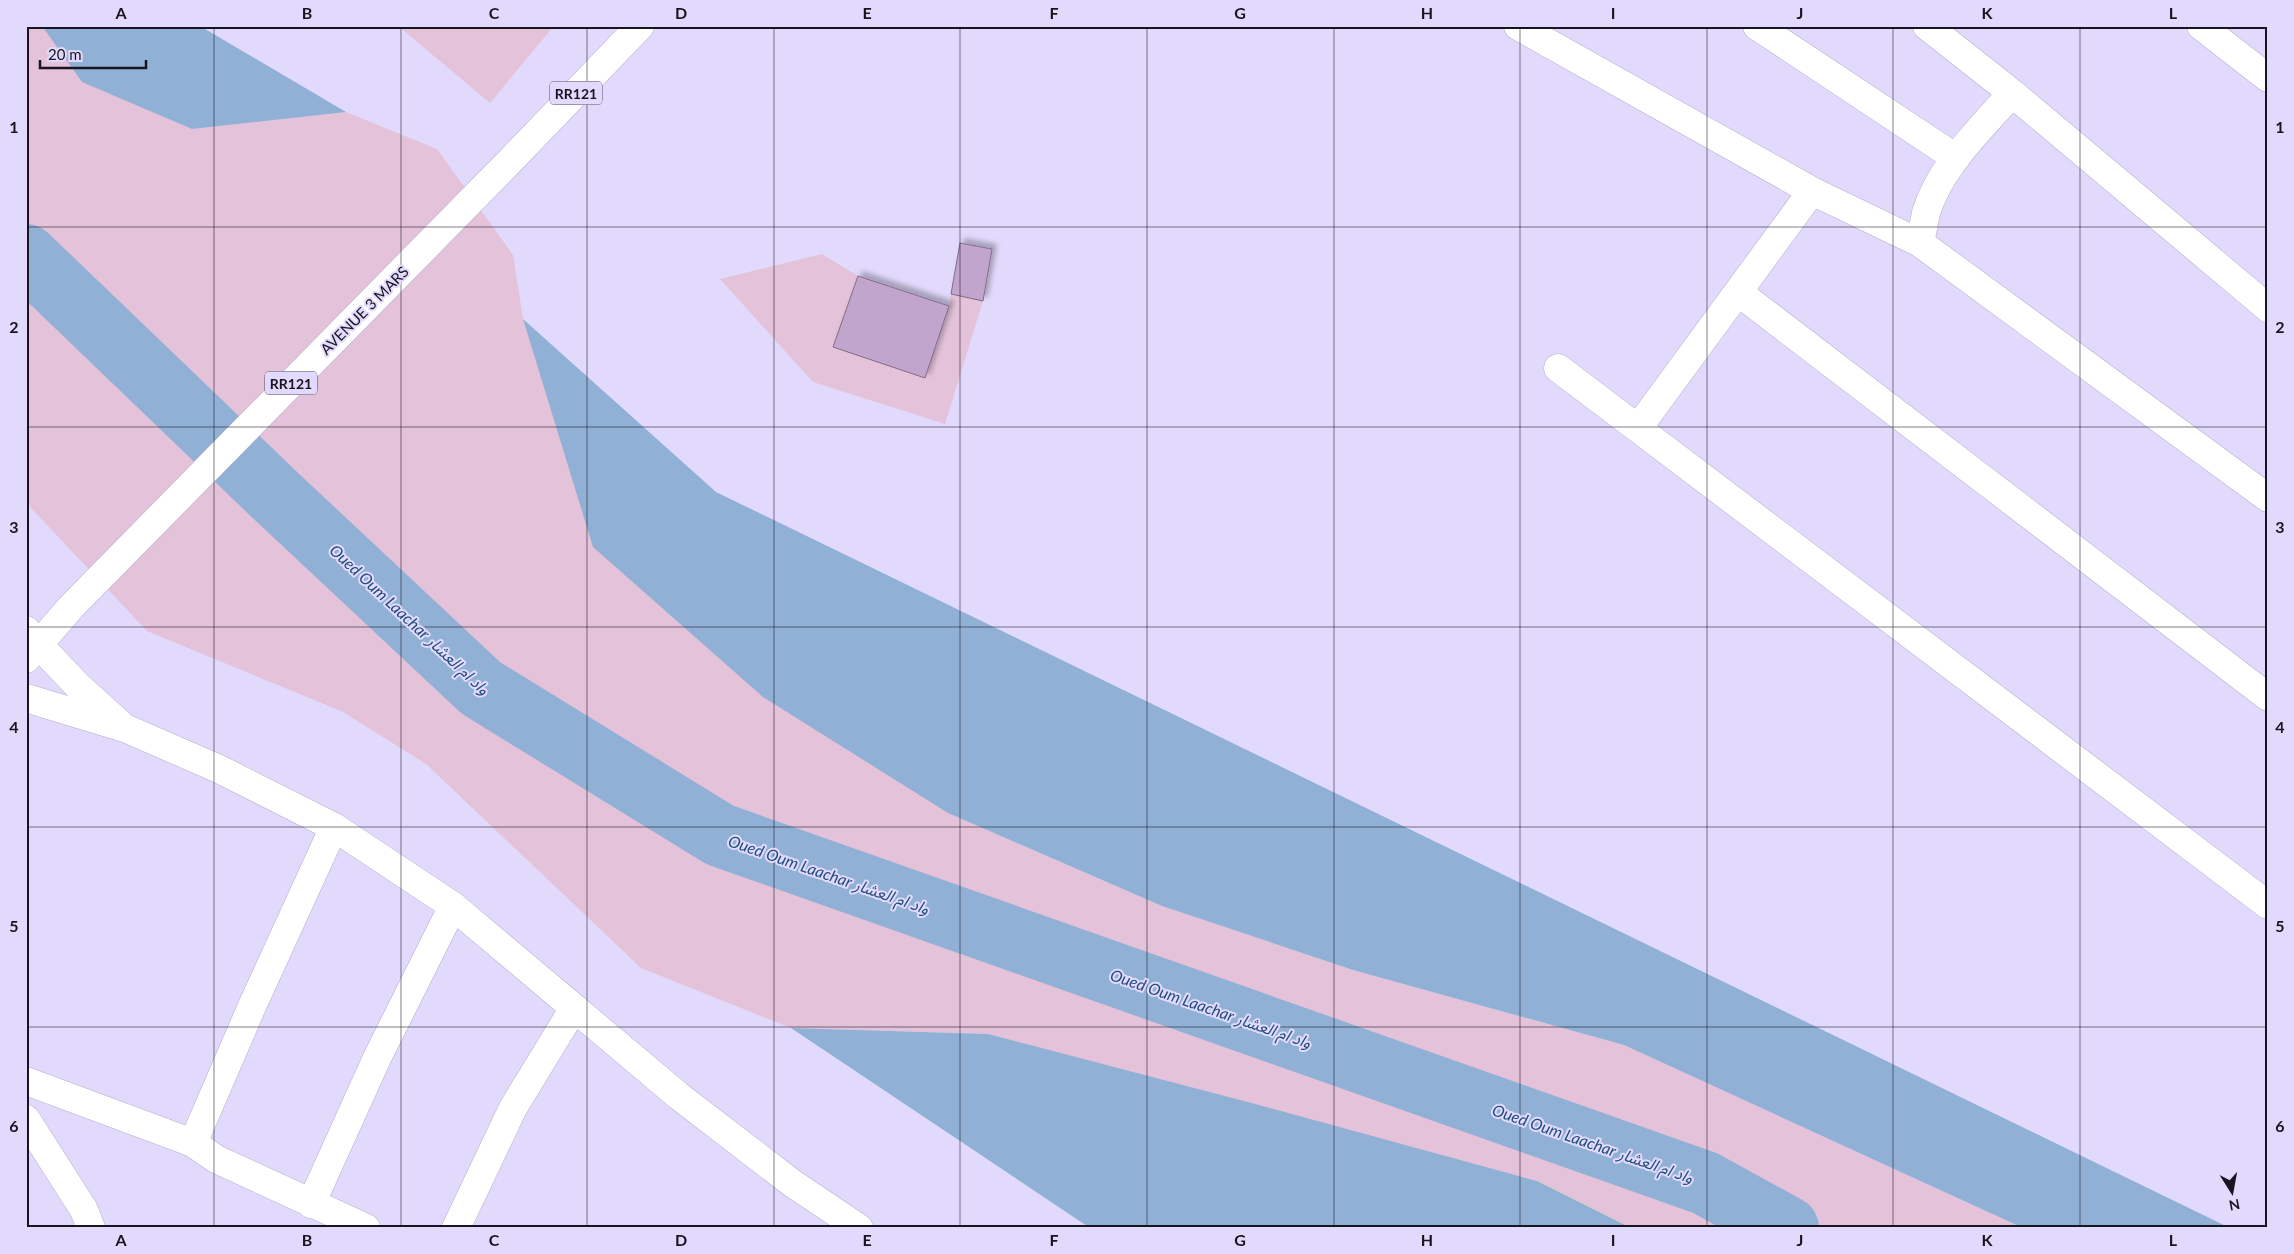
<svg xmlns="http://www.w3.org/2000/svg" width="2294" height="1254" font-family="Lato,'Noto Sans Arabic',sans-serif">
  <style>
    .green { fill: #e4c2d9 }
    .water { fill: #91b0d5 }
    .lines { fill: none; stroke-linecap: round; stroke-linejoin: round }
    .river { stroke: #91b0d5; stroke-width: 64 }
    .building { fill: #c2a5cd; stroke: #7f6c87; filter: url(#shadow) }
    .minor-casing { stroke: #b5aecf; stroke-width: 29 }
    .tertiary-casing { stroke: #b5aecf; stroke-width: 29 }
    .secondary-casing { stroke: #b5aecf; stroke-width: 29 }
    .primary-casing { stroke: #b5aecf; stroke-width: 29 }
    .minor { stroke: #fff; stroke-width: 28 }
    .tertiary { stroke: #fff; stroke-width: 28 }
    .secondary { stroke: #fff; stroke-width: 28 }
    .primary { stroke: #fff; stroke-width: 28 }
    .grid { fill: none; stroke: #181520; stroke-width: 1; stroke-opacity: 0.55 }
    .labels { text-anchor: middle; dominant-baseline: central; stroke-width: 4; stroke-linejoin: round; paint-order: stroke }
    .shield { fill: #e2dafd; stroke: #555062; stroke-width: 1 }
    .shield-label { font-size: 14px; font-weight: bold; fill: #181520 }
    .street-label { font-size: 15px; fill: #181520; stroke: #e2dafd }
    .water-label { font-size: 16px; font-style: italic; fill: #214c7c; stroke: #e2dafd }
    .neatline { fill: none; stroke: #181520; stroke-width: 2 }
    .grid-label { font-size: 16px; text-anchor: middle; font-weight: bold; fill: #181520 }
  </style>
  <defs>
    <filter id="shadow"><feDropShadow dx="4.5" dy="-4.5" stdDeviation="2.5" flood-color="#0004"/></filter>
  </defs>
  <rect width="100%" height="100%" fill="#e2dafd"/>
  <path class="green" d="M26,26H42L83,82L192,129L346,112L437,149L513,255L523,319L948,813L1162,906L1353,970L1624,1045L2023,1228H1631L1537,1181L988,1034L791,1028L641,968L426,764L343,712L147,631L31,508L26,497Z
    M398,26H554L490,103Z
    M822,254L858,276L833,347L925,378L949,307L951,294L983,301L945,424L813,382L720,279Z"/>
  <path class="water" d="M42,26H200L346,112L192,129L82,82Z
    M523,319L716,492L2230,1228H2023L1624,1045L1353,970L1162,906L948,813L763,697L593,547Z
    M791,1028L988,1034L1259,1105L1537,1181L1631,1228H1090Z"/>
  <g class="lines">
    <path class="river" d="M26,256L277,497L481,688L720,835L1705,1183L1787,1228"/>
  </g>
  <path class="building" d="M960,243L992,249L983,301L951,294Z
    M858,276L949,306L925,378L833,347Z"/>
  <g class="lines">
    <defs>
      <path id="minor" d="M1518,26L1812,191L1920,243L2268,498
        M1757,26L1956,158
        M1927,26L2012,93L2268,308
        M2201,26L2268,78
        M1920,243C1922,233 1924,223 1926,213C1940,166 1981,129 2012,93
        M1738,292L2268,697
        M1558,368L2268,905
        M1638,428L1812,191
        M26,1081L193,1143L216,1159L366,1228
        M26,1119L84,1210L91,1228
        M193,1143L253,1004L334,827
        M311,1204L377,1058L453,906
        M456,1228L513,1108L574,1008"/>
      <path id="tertiary" d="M26,630L39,645"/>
      <path id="secondary" d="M39,645L78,686L120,724
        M26,698L125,728L219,769L334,827L453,906L680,1097L792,1183L859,1228"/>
      <path id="primary" d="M26,659L71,607L511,160L640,26"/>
    </defs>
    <use href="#minor" class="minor-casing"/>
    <use href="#tertiary" class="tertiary-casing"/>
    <use href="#secondary" class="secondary-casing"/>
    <use href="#primary" class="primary-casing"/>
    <use href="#minor" class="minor"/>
    <use href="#tertiary" class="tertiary"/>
    <use href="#secondary" class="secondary"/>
    <use href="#primary" class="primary"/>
  </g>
  <path class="grid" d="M214,26V1228M401,26V1228M587,26V1228M774,26V1228M960,26V1228M1147,26V1228M1334,26V1228M1520,26V1228M1707,26V1228M1893,26V1228M2080,26V1228M26,227H2268M26,427H2268M26,627H2268M26,827H2268M26,1027H2268"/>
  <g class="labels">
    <g class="shield">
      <rect x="550" y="81.5" width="52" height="23" rx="4"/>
      <rect x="265" y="371.5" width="52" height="23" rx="4"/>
    </g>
    <g class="shield-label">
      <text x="576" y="93">RR121</text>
      <text x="291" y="383">RR121</text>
    </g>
    <g class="street-label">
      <text transform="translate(364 310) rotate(-45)">AVENUE 3 MARS</text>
    </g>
    <g class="water-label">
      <text transform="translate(410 619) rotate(43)">Oued Oum Laachar واد ام العشار</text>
      <text transform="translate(829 874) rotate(19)">Oued Oum Laachar واد ام العشار</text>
      <text transform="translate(1211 1008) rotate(19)">Oued Oum Laachar واد ام العشار</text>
      <text transform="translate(1593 1143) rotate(19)">Oued Oum Laachar واد ام العشار</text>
    </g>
  </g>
  <rect width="2294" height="1254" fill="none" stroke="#e2dafd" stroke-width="55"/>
  <g transform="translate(2232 1192) rotate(169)" stroke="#e2dafd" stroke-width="4" paint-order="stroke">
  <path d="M0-4L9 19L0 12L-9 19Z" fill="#181520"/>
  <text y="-8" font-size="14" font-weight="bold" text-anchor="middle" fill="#181520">N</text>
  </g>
  <path d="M40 60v8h106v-8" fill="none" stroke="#181520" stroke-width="2.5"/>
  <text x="48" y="60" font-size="15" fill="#181520" stroke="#e2dafd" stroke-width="4" paint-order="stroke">20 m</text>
  <rect x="28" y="28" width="2238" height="1198" class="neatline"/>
  <g class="grid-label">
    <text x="121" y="19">A</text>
    <text x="307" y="19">B</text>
    <text x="494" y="19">C</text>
    <text x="681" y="19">D</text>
    <text x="867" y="19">E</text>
    <text x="1054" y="19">F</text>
    <text x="1240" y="19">G</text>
    <text x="1427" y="19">H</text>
    <text x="1613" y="19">I</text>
    <text x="1800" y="19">J</text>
    <text x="1987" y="19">K</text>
    <text x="2173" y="19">L</text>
    <text x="14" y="133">1</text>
    <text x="2280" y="133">1</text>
    <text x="14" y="333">2</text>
    <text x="2280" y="333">2</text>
    <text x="14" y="533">3</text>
    <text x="2280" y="533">3</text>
    <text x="14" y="733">4</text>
    <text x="2280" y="733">4</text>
    <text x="14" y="932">5</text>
    <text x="2280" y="932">5</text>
    <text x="14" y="1132">6</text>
    <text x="2280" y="1132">6</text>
    <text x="121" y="1246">A</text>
    <text x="307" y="1246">B</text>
    <text x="494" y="1246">C</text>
    <text x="681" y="1246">D</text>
    <text x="867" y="1246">E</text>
    <text x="1054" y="1246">F</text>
    <text x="1240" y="1246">G</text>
    <text x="1427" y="1246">H</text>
    <text x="1613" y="1246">I</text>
    <text x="1800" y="1246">J</text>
    <text x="1987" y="1246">K</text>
    <text x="2173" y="1246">L</text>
  </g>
</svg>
